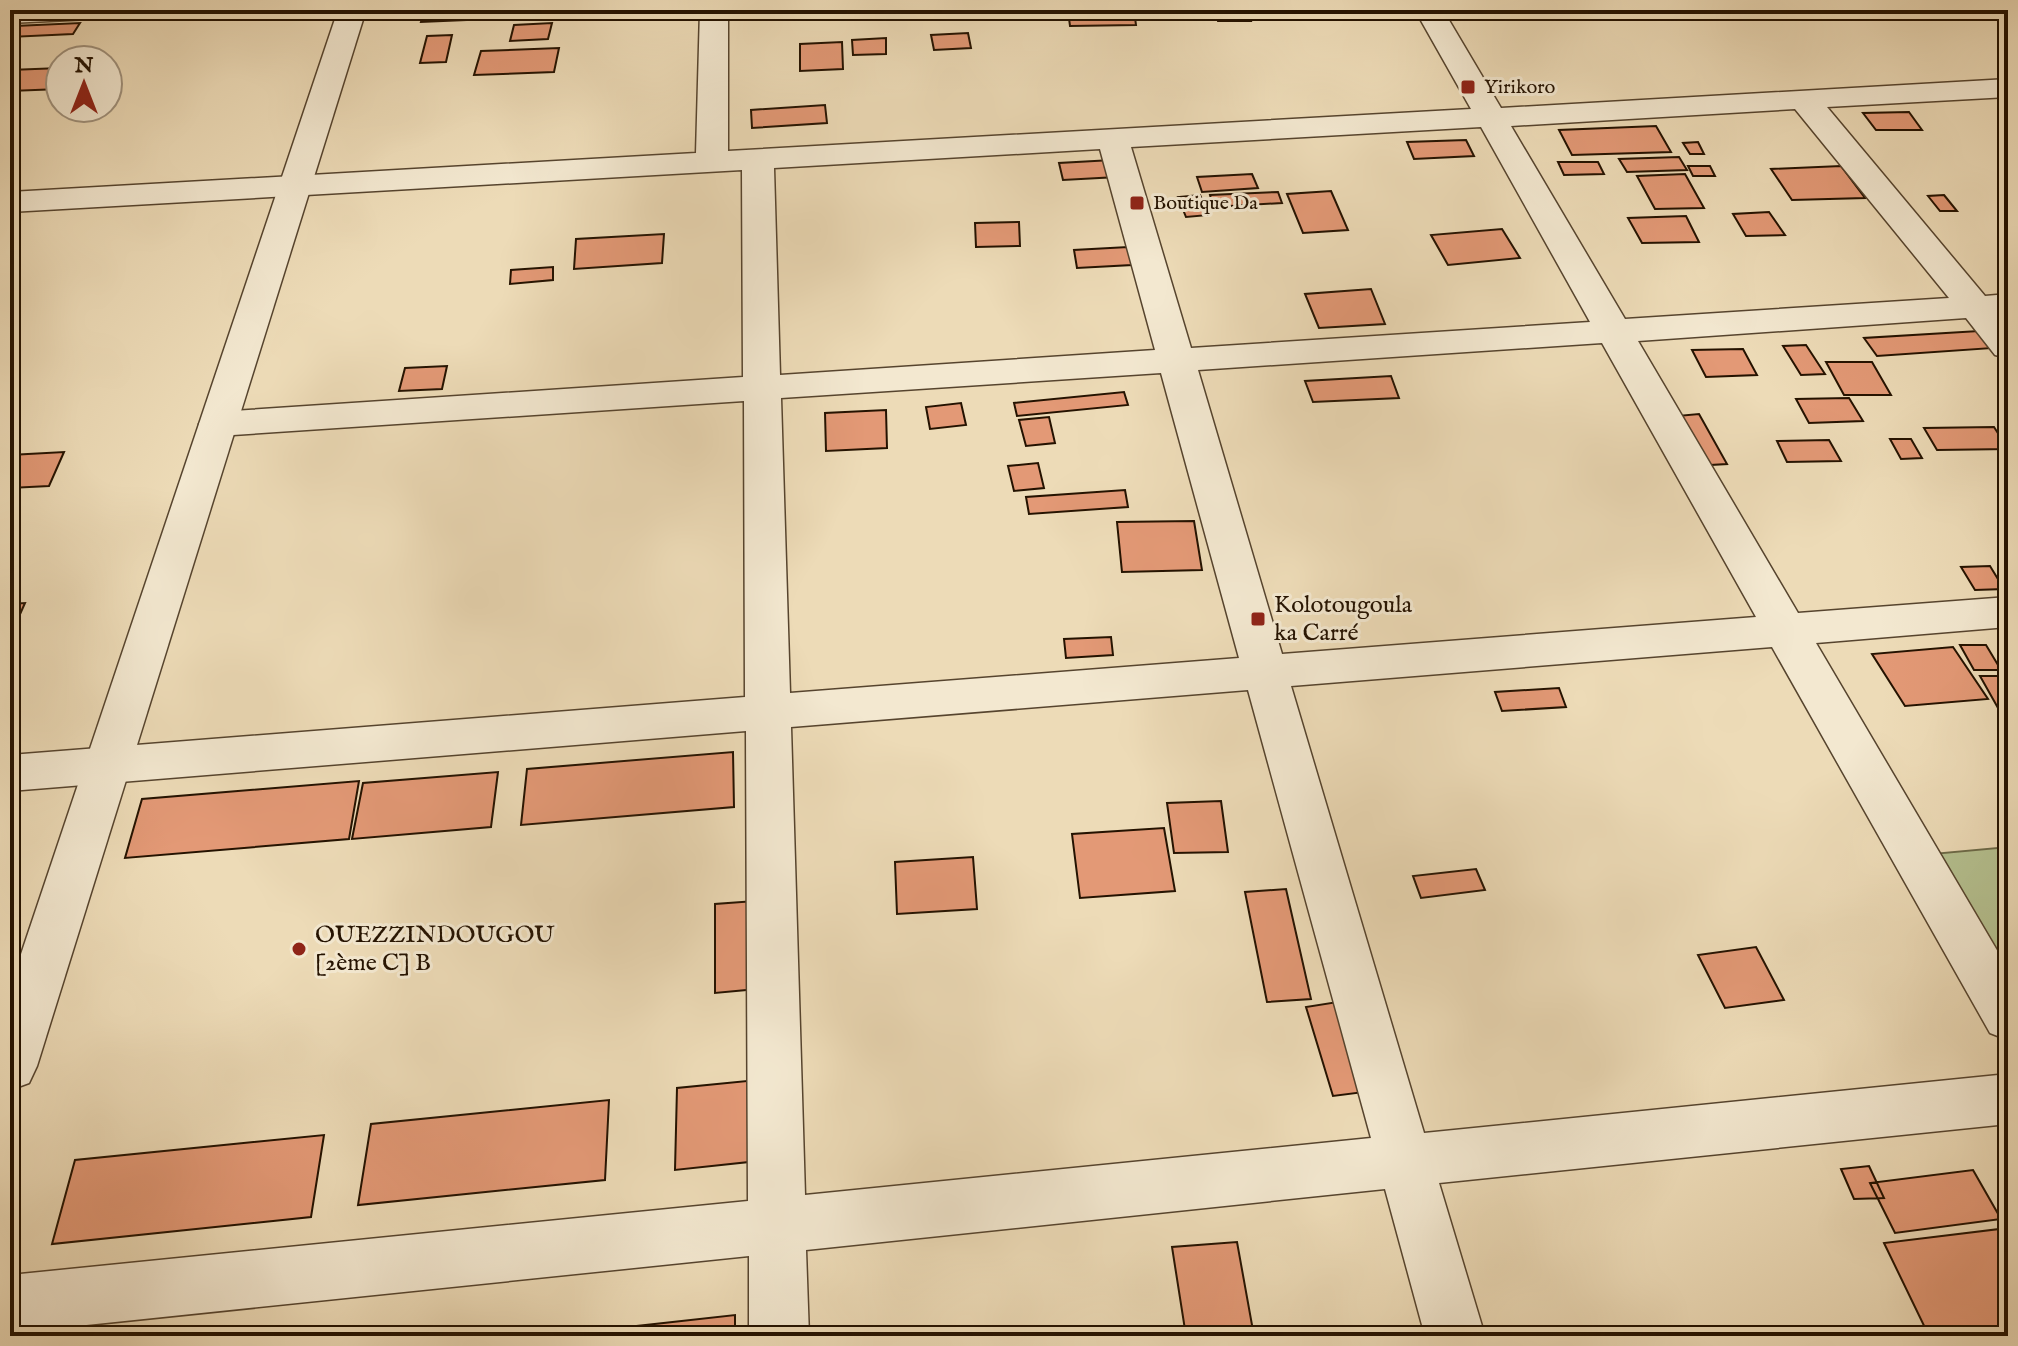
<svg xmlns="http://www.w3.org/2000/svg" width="2018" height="1346" font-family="'IM FELL English',serif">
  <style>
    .green { fill: #b5c190; stroke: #6c6a48; stroke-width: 2 }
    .building { fill: #e39976; stroke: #241200; stroke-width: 2 }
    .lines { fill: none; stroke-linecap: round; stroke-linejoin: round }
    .minor-casing { stroke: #56442e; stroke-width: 3 }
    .tertiary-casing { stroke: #56442e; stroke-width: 3 }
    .minor { fill: #f3e8d0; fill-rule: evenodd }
    .tertiary { fill: #f3e8d0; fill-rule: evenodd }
    .poi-dot { fill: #8f2418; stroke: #f3e8d0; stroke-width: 3 }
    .labels { text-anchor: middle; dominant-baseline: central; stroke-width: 6; stroke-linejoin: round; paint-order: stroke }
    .far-poi-label { font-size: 20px; fill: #241200; stroke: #f3e8d0; text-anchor: start }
    .poi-label { font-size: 24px; fill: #241200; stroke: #f3e8d0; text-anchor: start }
  </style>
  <rect width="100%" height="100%" fill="#eddbb7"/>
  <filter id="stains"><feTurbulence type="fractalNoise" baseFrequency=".0025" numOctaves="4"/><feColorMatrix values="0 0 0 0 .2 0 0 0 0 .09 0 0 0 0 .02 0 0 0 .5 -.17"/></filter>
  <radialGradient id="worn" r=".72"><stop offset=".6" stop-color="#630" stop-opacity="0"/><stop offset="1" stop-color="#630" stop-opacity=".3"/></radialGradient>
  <path class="green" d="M2008,847V984L1932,854Z"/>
  <path class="building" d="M425,10H493L490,19L421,22Z
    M1134,10L1136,25L1070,26L1068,11Z
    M1216,13H1249L1251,21H1218Z
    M80,23L73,34L10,37L15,26Z
    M552,23L548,39L510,41L514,25Z
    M968,33L971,48L934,50L931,35Z
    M452,35L446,62L420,63L427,36Z
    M886,38V54L853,55L852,40Z
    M842,42L843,69L800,71V44Z
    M559,48L554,72L474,75L481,51Z
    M60,68V89L10,91V70Z
    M825,105L827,123L752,128L751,110Z
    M1909,112L1922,130H1876L1863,113Z
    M1656,126L1671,152L1572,155L1559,130Z
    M1466,140L1474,156L1414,159L1407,142Z
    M1698,142L1704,154H1690L1683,143Z
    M1679,157L1687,170L1627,172L1619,159Z
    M1112,160L1117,177L1063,180L1059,163Z
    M1558,162H1598L1604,174L1564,175Z
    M1688,166H1710L1715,176H1693Z
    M1841,166L1865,198L1792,200L1771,169Z
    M1252,174L1258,188L1202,192L1197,177Z
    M1685,174L1704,208L1655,209L1637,176Z
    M1331,191L1348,230L1303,233L1287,194Z
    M1278,192L1282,203L1213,207L1210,195Z
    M1200,195L1209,215L1186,217L1178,197Z
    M1944,195L1957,211H1940L1928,196Z
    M1769,212L1785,235L1746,236L1733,214Z
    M1686,216L1699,242L1642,243L1628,218Z
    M1019,222L1020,246L976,247L975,223Z
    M1502,229L1520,258L1448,265L1431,235Z
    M664,234L662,263L574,269L576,239Z
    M1128,247L1132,265L1077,268L1074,250Z
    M553,267V280L510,284L511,270Z
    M1371,289L1385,324L1319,328L1305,294Z
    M1979,331L1993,348L1877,356L1864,338Z
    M1806,345L1825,374L1801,375L1783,346Z
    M1743,349L1757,375L1706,377L1692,350Z
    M1826,362H1872L1891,395H1844Z
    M447,366L442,389L399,391L405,368Z
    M1391,376L1399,398L1313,402L1305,381Z
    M1124,392L1128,405L1017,416L1014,403Z
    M1849,398L1863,421L1809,423L1796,399Z
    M961,403L966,425L930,429L926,407Z
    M886,410L887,448L826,451L825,413Z
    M1699,414L1727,464L1693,466L1666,417Z
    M1049,417L1055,443L1026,446L1019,420Z
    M1994,427L2008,449L1937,450L1924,428Z
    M1890,439H1911L1922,458L1901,459Z
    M1829,440L1841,461L1787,462L1777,441Z
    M64,452L49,486L10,488V455Z
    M1038,463L1044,488L1014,491L1008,466Z
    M1125,490L1128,507L1029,514L1026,497Z
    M1194,521L1202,570L1122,572L1117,522Z
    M1990,566L2004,589L1975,590L1961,567Z
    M25,603L13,630L10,631V604Z
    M1111,637L1113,655L1066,658L1064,639Z
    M1960,645H1986L2001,670H1974Z
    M1953,647L1988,699L1905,706L1872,654Z
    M1980,676H2008V708H1998Z
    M1559,688L1566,707L1502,711L1495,692Z
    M733,752L734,807L521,825L527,769Z
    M498,772L491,827L352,839L363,783Z
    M359,781L349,839L125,858L142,799Z
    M1221,801L1228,852L1174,853L1167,803Z
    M1164,828L1175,891L1080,898L1072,834Z
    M973,857L977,909L897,914L895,862Z
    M1476,869L1485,890L1421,898L1413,876Z
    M1286,889L1311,999L1267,1002L1245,892Z
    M755,901L757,989L715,993V904Z
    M1756,947L1784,1000L1725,1008L1698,955Z
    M1350,1000L1380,1090L1333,1096L1306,1007Z
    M757,1080L758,1161L675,1170L677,1088Z
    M609,1100L605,1180L358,1205L371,1124Z
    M324,1135L311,1217L52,1244L75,1160Z
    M1869,1166L1884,1198L1854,1199L1841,1169Z
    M1973,1170L2001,1219L1895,1233L1870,1183Z
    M2008,1228V1336H1929L1884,1243Z
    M1237,1242L1254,1336H1186L1172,1247Z
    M735,1315V1336H619V1328Z"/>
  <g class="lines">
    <defs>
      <path id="minor" d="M10,10H104L100,16L90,19L10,23Z
        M700,10H728V151L1471,109L1415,10H1443L1501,108L2008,79V97L1827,107L1985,296L2008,294V316H2001L2008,324V358L1995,355L1966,318L1638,341L1798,613L2008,597V627L1816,643L2008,969V1040L1990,1033L1772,647L1291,686L1424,1133L2008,1074V1124L1439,1183L1485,1336H1425L1385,1189L806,1250L809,1336H749V1256L10,1333V1275L748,1201L746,731L10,791V755L745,697L744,401L218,436L205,433L199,424L205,415L218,412L743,377L742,170L10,212V192L696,153ZM1795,109L1949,298L1625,319L1511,126ZM1481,127L1590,322L1191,348L1131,147ZM1100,149L1155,350L780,375L774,168ZM1602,343L1756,617L1282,654L1198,370ZM1161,373L1239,658L790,693L781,398ZM1248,690L1371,1138L805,1195L791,727Z"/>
      <path id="tertiary" d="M338,10H366L37,1066L29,1083L10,1090V987Z"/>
    </defs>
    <use href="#minor" class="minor-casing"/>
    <use href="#tertiary" class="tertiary-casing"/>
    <use href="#minor" class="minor"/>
    <use href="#tertiary" class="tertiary"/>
  </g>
  <g class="poi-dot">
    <rect x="1460" y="79" width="16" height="16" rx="4"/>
    <rect x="1129" y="195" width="16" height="16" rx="4"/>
    <rect x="1250" y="611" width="16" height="16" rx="4"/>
    <circle cx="299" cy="949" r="8"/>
  </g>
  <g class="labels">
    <g class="far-poi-label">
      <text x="1484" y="87">Yirikoro</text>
      <text x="1153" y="203">Boutique Da</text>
    </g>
    <g class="poi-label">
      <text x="1274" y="605">Kolotougoula<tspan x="1274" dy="28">ka Carré</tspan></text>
      <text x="315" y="935">OUEZZINDOUGOU<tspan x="315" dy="28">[2ème C] B</tspan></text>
    </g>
  </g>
  <rect width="2018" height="1346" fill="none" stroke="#eddbb7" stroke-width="40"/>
  <rect x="12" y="12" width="1994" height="1322" fill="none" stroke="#241200" stroke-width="4"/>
  <rect x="20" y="20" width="1978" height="1306" fill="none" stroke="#241200" stroke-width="2"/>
  <g transform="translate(84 84)"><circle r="38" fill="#f3e8d0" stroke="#a0927d" stroke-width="2"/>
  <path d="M0-6L14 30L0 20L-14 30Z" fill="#8f2418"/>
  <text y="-12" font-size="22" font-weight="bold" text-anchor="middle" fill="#241200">N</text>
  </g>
  <rect width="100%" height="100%" filter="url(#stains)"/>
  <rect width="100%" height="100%" fill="url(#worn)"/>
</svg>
